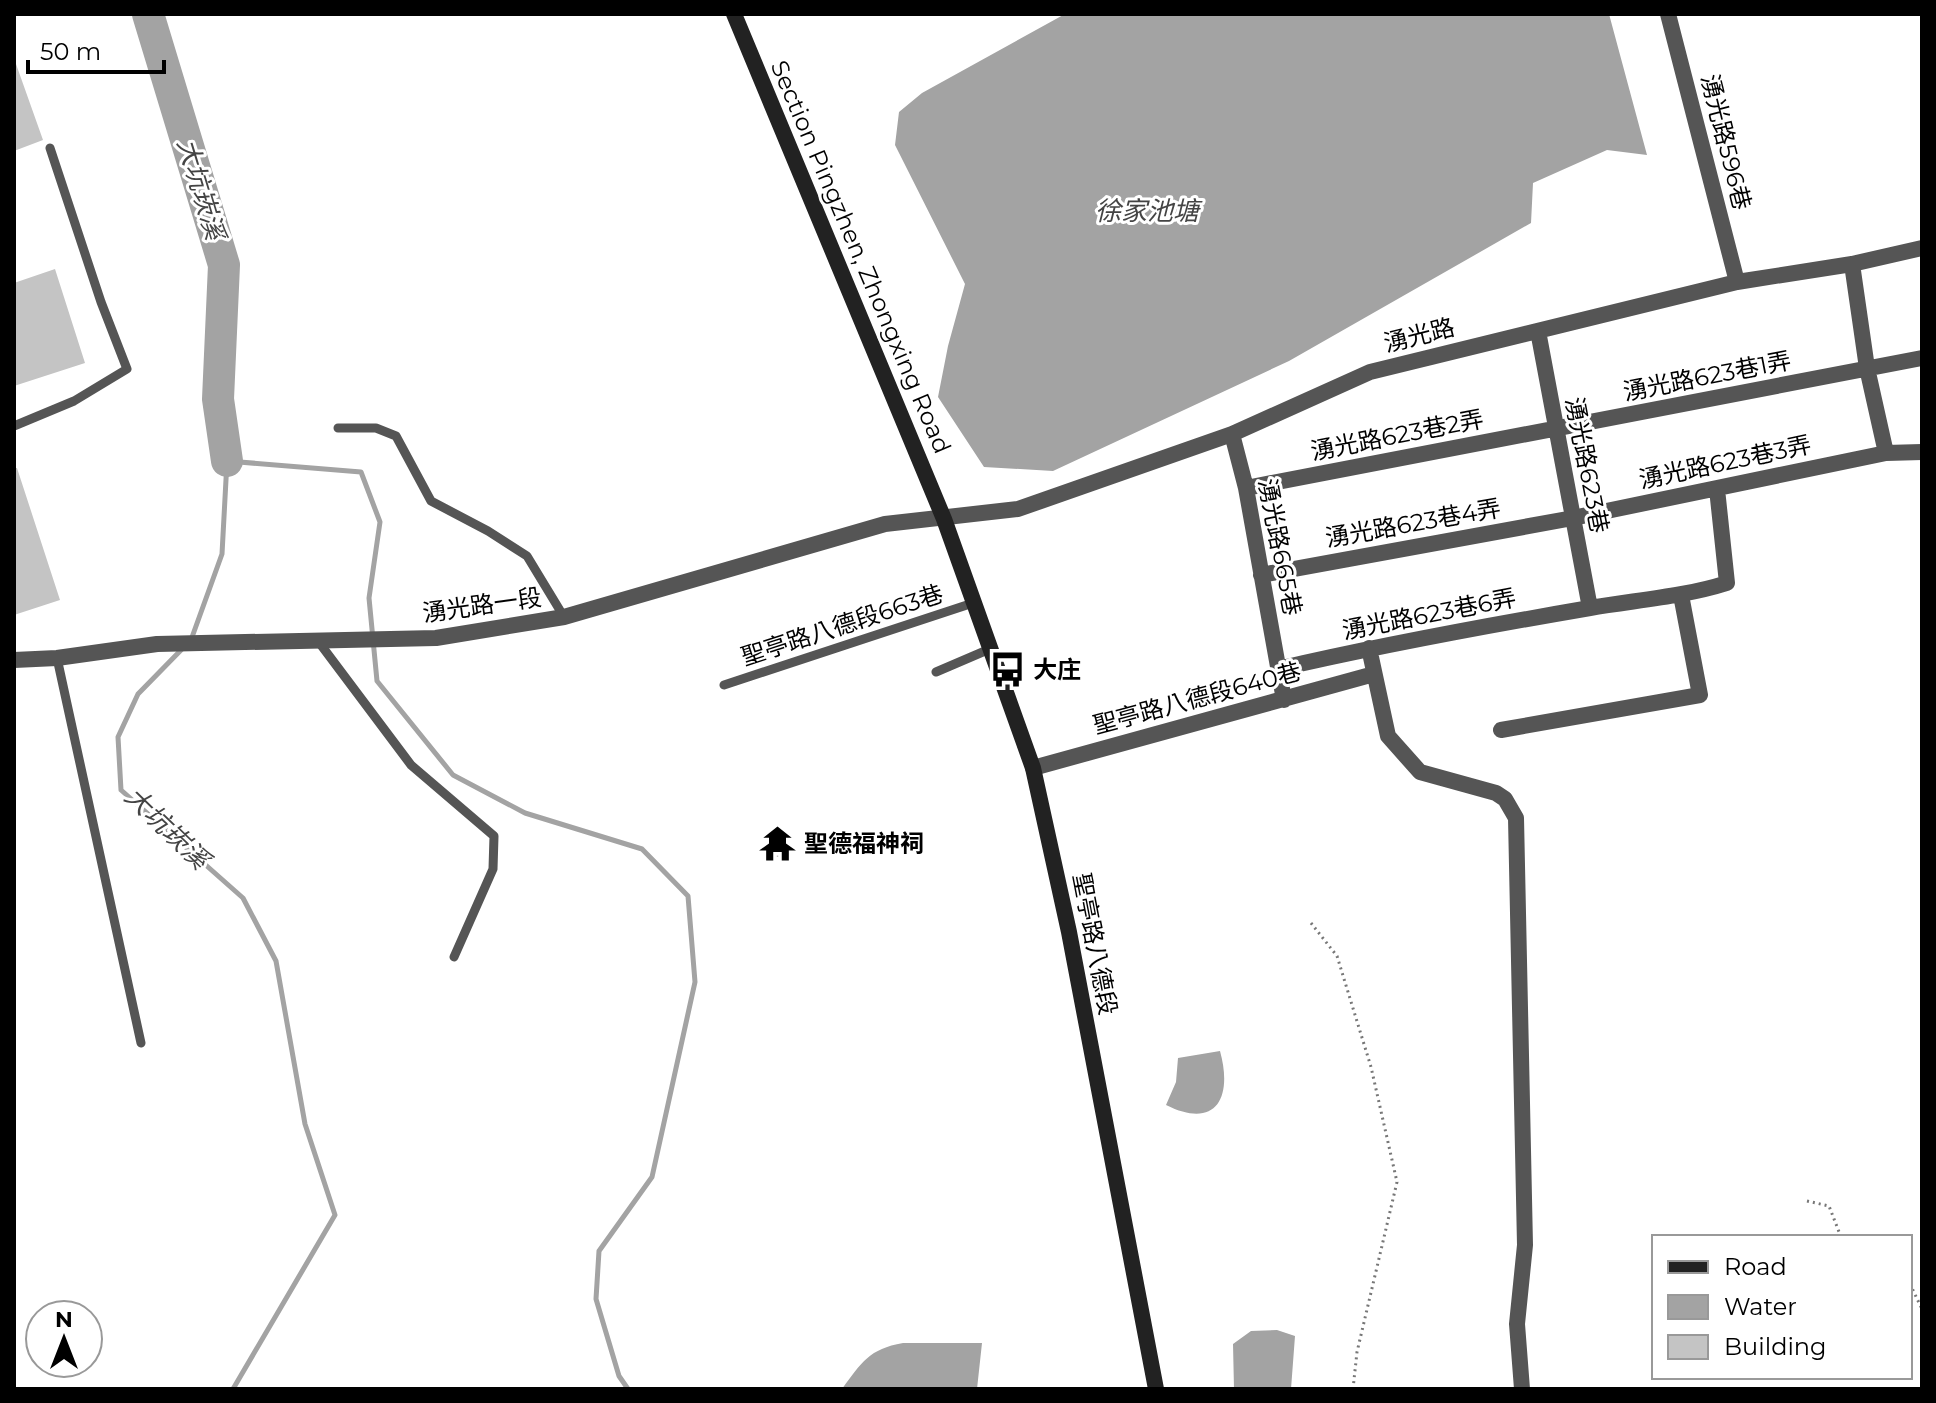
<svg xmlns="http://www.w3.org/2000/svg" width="1936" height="1403" font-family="Montserrat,'Noto Sans TC',sans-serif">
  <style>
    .water { fill: #a3a3a3 }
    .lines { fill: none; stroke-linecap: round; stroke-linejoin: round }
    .stream { stroke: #a3a3a3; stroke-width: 5 }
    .river { stroke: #a3a3a3; stroke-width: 32 }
    .building { fill: #c4c4c4 }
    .path { stroke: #777; stroke-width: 3; stroke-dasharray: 2 4; stroke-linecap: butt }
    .lane { stroke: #555; stroke-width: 9 }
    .street { stroke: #555; stroke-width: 16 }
    .secondary { stroke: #222; stroke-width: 16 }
    .labels { text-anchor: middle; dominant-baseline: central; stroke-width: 6; stroke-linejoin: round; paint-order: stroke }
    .street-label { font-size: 24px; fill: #000; stroke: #fff }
    .poi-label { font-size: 24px; font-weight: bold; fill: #000; stroke: #fff; text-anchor: start }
    .water-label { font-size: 26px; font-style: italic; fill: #444; stroke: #fff }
  </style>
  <rect width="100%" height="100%" fill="#fff"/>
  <path class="water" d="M1065,14H1609L1647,155L1607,150L1533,183L1531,223L1289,361L1053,471L984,467L938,397L948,346L965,284L895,145L899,112L922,93Z
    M1220,1051C1233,1098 1216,1130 1166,1105L1176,1082L1178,1058Z
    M1277,1330L1295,1336L1291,1389H1234L1233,1344L1251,1331Z
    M903,1343H982L977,1389H842C862,1362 869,1349 903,1343Z"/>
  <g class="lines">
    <path class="stream" d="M191,640L222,554L227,461L361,472L380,522L369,598L377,681L453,775L525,813L642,849L688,896L695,982L652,1177L599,1251L596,1299L619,1376L628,1389
      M184,647L138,694L118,737L121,790L243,898L276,961L305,1124L335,1215L233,1389"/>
    <path class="river" d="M148,14L224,265L218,399L227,461"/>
  </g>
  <path class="building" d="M16,64L43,140L14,151V65Z
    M55,269L85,363L14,386V283Z
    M14,468H17L60,600L14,615Z
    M786,829L787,857H770L769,830Z"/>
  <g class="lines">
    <path class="path" d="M1311,923L1337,956L1371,1067L1397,1182L1357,1352L1353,1389
      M1807,1201L1829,1206L1841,1237
      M1910,1284L1922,1309"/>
    <path class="lane" d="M14,426L74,401L127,369L101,302L50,148
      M338,428H376L396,436L431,501L488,531L527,556L564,617
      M318,641L411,765L494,836L493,869L454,957
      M57,658L141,1043
      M936,672L992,648
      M724,685L973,603"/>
    <path class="street" d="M1668,14L1737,282
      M1852,264L1867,368L1886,453
      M1538,331L1590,608
      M1232,434L1246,488L1284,700
      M1246,488L1922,358
      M1261,575L1573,518L1886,453L1922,452
      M1369,648L1388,736L1420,772L1496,793L1505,799L1516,818L1525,1245L1517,1324L1522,1389
      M14,660L57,658L157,644L436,638L564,617L885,524L1018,509L1232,434L1370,372L1737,282L1852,264L1922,248
      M1278,669C1381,645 1485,626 1590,608C1636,600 1683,597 1727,583L1717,489
      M1501,730L1700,695L1681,595
      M1033,768L1374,674"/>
    <path class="secondary" d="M734,14L944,519L1033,768L1069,932L1156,1389"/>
  </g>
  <defs>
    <symbol id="bus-bare" viewBox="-9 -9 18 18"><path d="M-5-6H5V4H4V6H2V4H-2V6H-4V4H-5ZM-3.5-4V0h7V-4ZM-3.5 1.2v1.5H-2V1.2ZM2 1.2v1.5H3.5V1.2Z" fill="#000" stroke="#fff" stroke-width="2.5" paint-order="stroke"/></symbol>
    <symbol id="temple-bare" viewBox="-9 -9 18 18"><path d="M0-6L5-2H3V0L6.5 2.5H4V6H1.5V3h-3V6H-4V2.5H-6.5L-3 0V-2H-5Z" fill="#000" stroke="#fff" stroke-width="2.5" paint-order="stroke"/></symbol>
  </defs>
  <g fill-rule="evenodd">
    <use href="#bus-bare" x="982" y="644" width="51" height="51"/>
    <use href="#temple-bare" x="752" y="818" width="51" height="51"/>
  </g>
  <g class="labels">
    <g class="street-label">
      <text transform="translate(1726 142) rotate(76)">湧光路596巷</text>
      <text transform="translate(861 257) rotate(67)">Section Pingzhen, Zhongxing Road</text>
      <text transform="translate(1419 335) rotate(-14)">湧光路</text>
      <text transform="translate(1707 376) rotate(-11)">湧光路623巷1弄</text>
      <text transform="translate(1397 435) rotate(-11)">湧光路623巷2弄</text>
      <text transform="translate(1725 462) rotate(-12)">湧光路623巷3弄</text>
      <text transform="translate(1587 465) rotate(79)">湧光路623巷</text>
      <text transform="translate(1413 523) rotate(-10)">湧光路623巷4弄</text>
      <text transform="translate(1280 547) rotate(79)">湧光路665巷</text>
      <text transform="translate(482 605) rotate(-8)">湧光路一段</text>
      <text transform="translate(1429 614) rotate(-11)">湧光路623巷6弄</text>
      <text transform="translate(842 625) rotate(-18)">聖亭路八德段663巷</text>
      <text transform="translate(1197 698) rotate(-15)">聖亭路八德段640巷</text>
      <text transform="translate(1095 944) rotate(79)">聖亭路八德段</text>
    </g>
    <g class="poi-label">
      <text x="1033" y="669">大庄</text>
      <text x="804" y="843">聖德福神祠</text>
    </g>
    <g class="water-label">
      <text transform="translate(201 189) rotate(73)">大坑崁溪</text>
      <text x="1147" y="211">徐家池塘</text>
      <text transform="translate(167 828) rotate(44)">大坑崁溪</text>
    </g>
  </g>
  <rect width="1936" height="1403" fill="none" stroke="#000000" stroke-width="32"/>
  <rect x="1652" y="1235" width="260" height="144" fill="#ffffff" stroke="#999999" stroke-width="2"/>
  <rect x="1668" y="1261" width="40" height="12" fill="#222222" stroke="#999999" stroke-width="2"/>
  <text x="1724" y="1275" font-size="24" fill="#000000">Road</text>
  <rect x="1668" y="1295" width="40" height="24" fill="#a3a3a3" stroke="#999999" stroke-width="2"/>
  <text x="1724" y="1315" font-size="24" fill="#000000">Water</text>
  <rect x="1668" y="1335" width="40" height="24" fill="#c4c4c4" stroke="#999999" stroke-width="2"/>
  <text x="1724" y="1355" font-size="24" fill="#000000">Building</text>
  <g transform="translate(64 1339)"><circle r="38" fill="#ffffff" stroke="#999999" stroke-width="2"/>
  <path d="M0-6L14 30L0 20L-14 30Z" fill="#000000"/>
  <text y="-12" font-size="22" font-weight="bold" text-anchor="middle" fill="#000000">N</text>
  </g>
  <path d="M28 60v12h136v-12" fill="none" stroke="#000000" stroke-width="4"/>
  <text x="40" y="60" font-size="24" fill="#000000" stroke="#ffffff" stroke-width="6" paint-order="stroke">50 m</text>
</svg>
